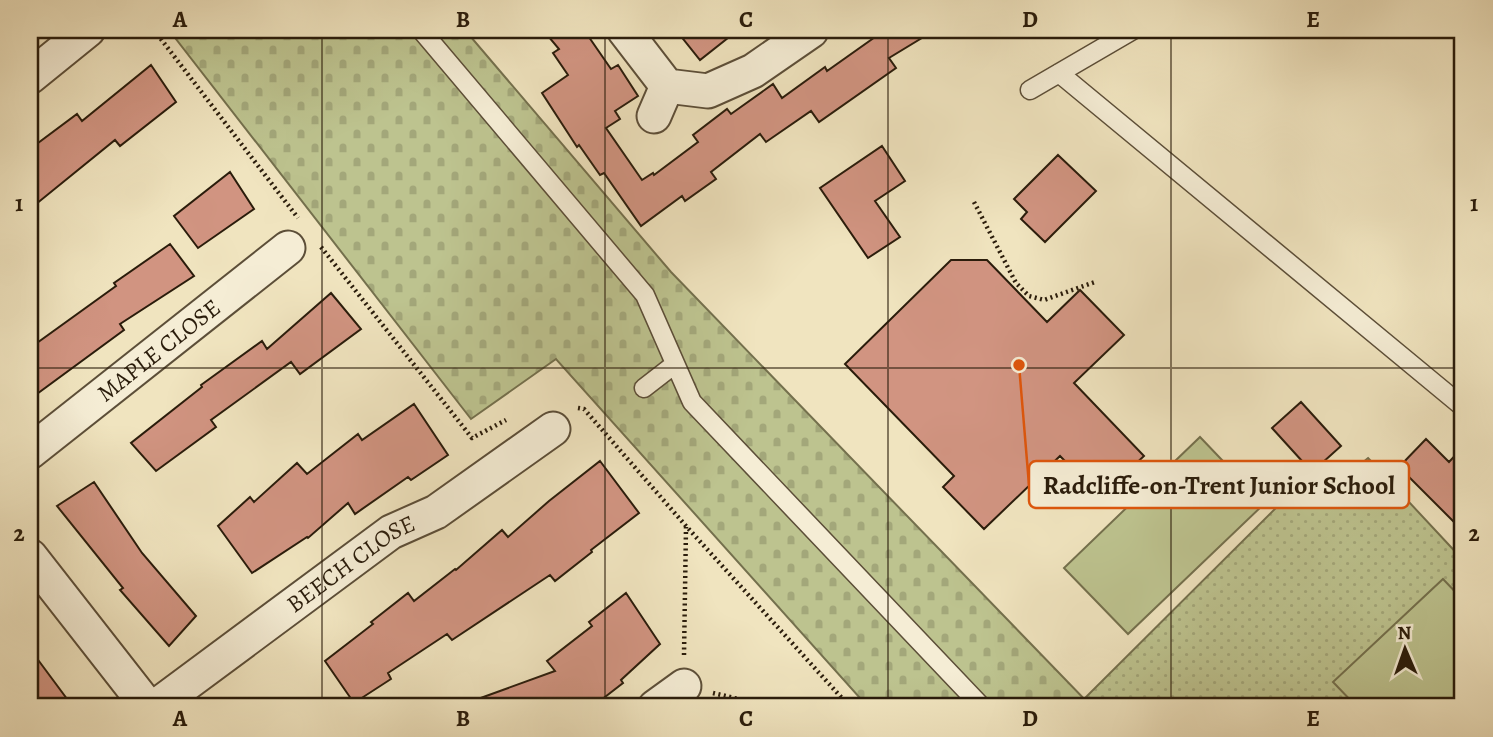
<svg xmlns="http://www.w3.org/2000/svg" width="1493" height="737" font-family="Alegreya,serif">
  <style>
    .cemetery { fill: url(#cemetery-stones); stroke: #74704d; stroke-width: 2 }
    .park { fill: url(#park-dots); stroke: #74704d; stroke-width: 2 }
    .pitch { fill: #bdc38f; stroke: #74704d; stroke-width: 2 }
    .building { fill: #d19481; stroke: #2a1c0b; stroke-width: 2 }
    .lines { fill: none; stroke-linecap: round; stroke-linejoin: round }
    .service-casing { stroke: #5c4e38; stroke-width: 21 }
    .minor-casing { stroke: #5c4e38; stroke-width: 37 }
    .path { stroke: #2a1c0b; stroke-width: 4.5; stroke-dasharray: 2 3.5; stroke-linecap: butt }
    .service { stroke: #f5edd5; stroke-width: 18 }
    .minor { stroke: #f5edd5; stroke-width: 33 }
    .grid { fill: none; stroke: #2a1c0b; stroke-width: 2; stroke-opacity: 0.55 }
    .labels { text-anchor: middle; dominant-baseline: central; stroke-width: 5; stroke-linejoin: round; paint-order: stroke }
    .street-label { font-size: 24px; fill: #2a1c0b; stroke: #f5edd5 }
    .leader { fill: none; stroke: #de560c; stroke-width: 2.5 }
    .callout-dot { fill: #de560c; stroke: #f5edd5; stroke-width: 2.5 }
    .callout { fill: #f5edd5; stroke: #de560c; stroke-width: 2.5 }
    .callout-label { font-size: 26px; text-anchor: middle; font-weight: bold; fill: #2a1c0b }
    .neatline { fill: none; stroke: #2a1c0b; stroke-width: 2.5 }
    .grid-label { font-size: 23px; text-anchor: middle; font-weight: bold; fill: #2a1c0b }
  </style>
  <defs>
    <pattern id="cemetery-stones" width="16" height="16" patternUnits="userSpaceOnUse" patternTransform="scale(1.75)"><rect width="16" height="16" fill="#bdc38f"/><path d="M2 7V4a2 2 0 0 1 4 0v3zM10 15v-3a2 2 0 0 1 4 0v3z" fill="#a3a77a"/></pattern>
    <pattern id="park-dots" width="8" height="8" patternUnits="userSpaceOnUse" patternTransform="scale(1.75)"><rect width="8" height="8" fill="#bdc38f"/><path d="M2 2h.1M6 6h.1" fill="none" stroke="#a3a77a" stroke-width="1.8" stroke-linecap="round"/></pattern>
  </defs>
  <rect width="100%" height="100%" fill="#f0e4bf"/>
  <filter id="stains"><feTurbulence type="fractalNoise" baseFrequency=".00286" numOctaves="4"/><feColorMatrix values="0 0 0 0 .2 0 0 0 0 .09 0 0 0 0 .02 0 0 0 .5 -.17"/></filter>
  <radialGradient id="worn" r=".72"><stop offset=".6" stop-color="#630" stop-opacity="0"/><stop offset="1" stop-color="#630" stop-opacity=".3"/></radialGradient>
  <path class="cemetery" d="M169,30H465L671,272L1092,707H868L556,359L471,419Z"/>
  <path class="park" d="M1368,458L1463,560V707H1092L1084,699L1303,481L1321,497Z"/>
  <path class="pitch" d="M1200,437L1264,504L1128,634L1064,568Z
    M1443,579L1463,600V707H1357L1333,682Z"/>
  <path class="building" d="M543,30H584L611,69L618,65L638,96L615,111L620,119L606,128L642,180L653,173L654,175L698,142L693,135L727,109L731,114L773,84L782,98L825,67L827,71L885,30H935L889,58L896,68L819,122L811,111L766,142L760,134L711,172L716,179L685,201L682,196L641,226L604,173L600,175L579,145L577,147L542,93L568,75L553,53L559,49Z
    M676,30H738L700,60Z
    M151,65L176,102L120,146L115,140L30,209V149L77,114L82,121Z
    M882,146L905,181L875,201L900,237L868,258L820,188Z
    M1058,155L1096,191L1045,242L1021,219L1027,212L1014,199Z
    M230,172L254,209L198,248L174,216Z
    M170,244L194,276L120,324L124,330L30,399V348L116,286L114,283Z
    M951,260H987L1047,322L1080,290L1124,335L1074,383L1144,456L1100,497L1060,456L984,529L943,487L954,476L845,364Z
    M331,293L361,329L300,374L291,362L211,420L216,427L156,471L131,443L202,387L201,385L262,341L267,349Z
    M1301,402L1341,446L1312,472L1272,428Z
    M414,404L448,455L411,480L408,477L355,514L348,503L308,538L307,537L252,573L218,526L250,497L254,502L297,463L307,474L358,434L362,440Z
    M1426,439L1449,462L1463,447V531L1399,467Z
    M600,461L639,513L591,550L592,552L555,581L550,575L452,640L447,634L388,673L391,679L354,703L325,661L373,624L371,622L408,593L414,601L455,569L456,570L502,530L508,537L549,501Z
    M94,482L142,553L196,616L169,646L120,590L123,588L57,506Z
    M626,593L660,644L621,680L623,683L592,707H464V704L555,671L547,661L592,626L589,622Z
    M30,649L73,707H30Z"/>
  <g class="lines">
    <defs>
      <path id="service" d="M421,30L645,295L692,402L982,707
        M1059,73L1463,407
        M1030,90L1133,30
        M644,388L675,364"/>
      <g id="minor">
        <path d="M624,30L667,86L708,91L753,71L811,31"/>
        <path d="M30,77L88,30"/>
        <path d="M654,116L667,86"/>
        <path id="s1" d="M30,452L288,248"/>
        <path d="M30,556L148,707"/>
        <path id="s2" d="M155,707L391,532L436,512L553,429"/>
        <path d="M655,707L684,686"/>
      </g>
    </defs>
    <use href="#service" class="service-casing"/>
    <use href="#minor" class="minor-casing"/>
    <path class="path" d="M154,30L298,218
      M974,202L1016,283L1029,296L1044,300L1095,282
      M321,247L472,438L506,420
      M578,408L584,409L686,526L850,707
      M684,655L686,527
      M713,693L772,707"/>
    <use href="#service" class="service"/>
    <use href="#minor" class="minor"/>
  </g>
  <path class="grid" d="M322,30V707M605,30V707M888,30V707M1171,30V707M30,368H1463"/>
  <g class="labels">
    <g class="street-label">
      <text stroke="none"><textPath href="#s1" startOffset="164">MAPLE CLOSE</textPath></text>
      <text stroke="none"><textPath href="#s2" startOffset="243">BEECH CLOSE</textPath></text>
    </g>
  </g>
  <path class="leader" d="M1019 365L1029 485"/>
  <circle class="callout-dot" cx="1019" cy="365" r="7"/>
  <rect class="callout" x="1029" y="461" width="380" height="47" rx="7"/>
  <g class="callout-label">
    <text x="1219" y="494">Radcliffe-on-Trent Junior School</text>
  </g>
  <rect width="1493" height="737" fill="none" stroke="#f0e4bf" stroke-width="77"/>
  <g transform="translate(1405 649) rotate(358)" stroke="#f5edd5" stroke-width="5" paint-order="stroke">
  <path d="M0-5L12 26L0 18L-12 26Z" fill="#2a1c0b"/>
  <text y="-10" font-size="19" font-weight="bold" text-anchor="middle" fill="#2a1c0b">N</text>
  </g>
  <rect x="38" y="38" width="1416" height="660" class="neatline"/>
  <g class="grid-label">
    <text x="180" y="27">A</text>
    <text x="463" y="27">B</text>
    <text x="746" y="27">C</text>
    <text x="1030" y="27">D</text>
    <text x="1313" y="27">E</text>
    <text x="19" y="211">1</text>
    <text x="1474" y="211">1</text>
    <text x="19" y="541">2</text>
    <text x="1474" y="541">2</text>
    <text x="180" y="726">A</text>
    <text x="463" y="726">B</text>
    <text x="746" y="726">C</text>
    <text x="1030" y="726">D</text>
    <text x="1313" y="726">E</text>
  </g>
  <rect width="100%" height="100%" filter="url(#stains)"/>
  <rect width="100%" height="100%" fill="url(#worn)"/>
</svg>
